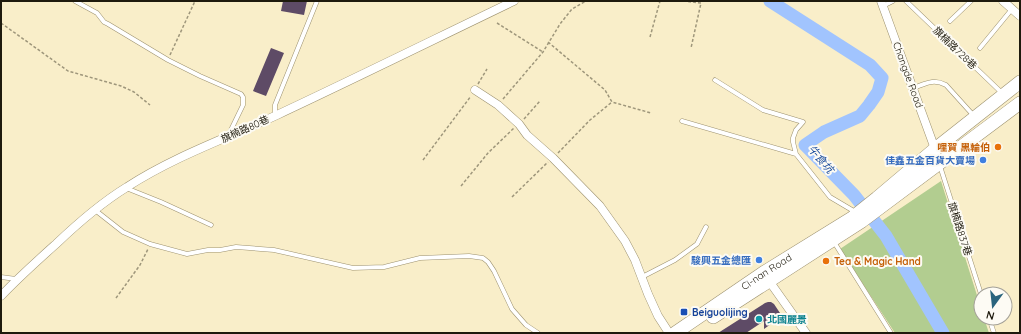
<svg xmlns="http://www.w3.org/2000/svg" width="1021" height="334" font-family="Quicksand,'Noto Sans TC',sans-serif">
  <style>
    .green { fill: #b2cd90 }
    .lines { fill: none; stroke-linecap: round; stroke-linejoin: round }
    .river { stroke: #a1c4fe; stroke-width: 13 }
    .building { fill: #5e4b66 }
    .service-casing { stroke: #9d9270; stroke-width: 5 }
    .minor-casing { stroke: #9d9270; stroke-width: 9 }
    .primary-casing { stroke: #9d9270; stroke-width: 14 }
    .path { stroke: #9e967b; stroke-width: 1.5; stroke-dasharray: 3 2; stroke-linecap: butt }
    .service { stroke: #fff; stroke-width: 4 }
    .minor { stroke: #fff; stroke-width: 8 }
    .primary { stroke: #fff; stroke-width: 13 }
    .food-dot { fill: #e8710a; stroke: #fdfbf4; stroke-width: 1.5 }
    .shop-dot { fill: #3f7fe0; stroke: #fdfbf4; stroke-width: 1.5 }
    .transit-dot { fill: #1a4fb4; stroke: #fdfbf4; stroke-width: 1.5 }
    .culture-dot { fill: #0f9aa8; stroke: #fdfbf4; stroke-width: 1.5 }
    .labels { text-anchor: middle; dominant-baseline: central; stroke-width: 4; stroke-linejoin: round; paint-order: stroke }
    .street-label { font-size: 10px; fill: #1e1a0d; stroke: #fdfbf4 }
    .food-label { font-size: 10px; font-weight: bold; fill: #c56008; stroke: #fdfbf4; text-anchor: end }
    .shop-label { font-size: 10px; font-weight: bold; fill: #366cbe; stroke: #fdfbf4; text-anchor: end }
    .transit-label { font-size: 10px; font-weight: bold; fill: #164399; stroke: #fdfbf4; text-anchor: start }
    .culture-label { font-size: 10px; font-weight: bold; fill: #0d838f; stroke: #fdfbf4; text-anchor: start }
    .water-label { font-size: 11px; font-style: italic; fill: #1a4c9d; stroke: #fdfbf4 }
  </style>
  <rect width="100%" height="100%" fill="#f9eec9"/>
  <path class="green" d="M941,181L981,308V318H984L989,333H895L840,249Z"/>
  <g class="lines">
    <path class="river" d="M770,1L870,65L882,78L878,92L869,105L860,116L824,132L805,145L854,195L886,236L943,333"/>
  </g>
  <path class="building" d="M283,1H307L304,15L281,11Z
    M271,48L284,53L266,96L253,91Z
    M768,302H771L774,304L782,316L764,329V321L746,333H718L765,303Z"/>
  <g class="lines">
    <defs>
      <path id="service" d="M75,1L97,13L104,22L108,24L168,60L200,76L241,94L243,97V105L228,136
        M906,1L1002,93
        M883,6L893,1
        M950,21L971,1
        M980,48L1012,9
        M715,80L763,110L803,122L796,130L793,138V142L796,154L830,197L852,210V215
        M913,88C925,84 933,78 946,85L974,116
        M275,115V105L317,1
        M682,121L796,154
        M940,166L981,294
        M126,188L161,202L211,225
        M95,210L123,232L150,244L187,254L208,250H220L236,247L274,250L353,268L384,267L420,258L469,256L483,258L488,262L494,271L512,309L526,325L538,333
        M834,242L891,333
        M1,277L16,279
        M642,277L675,260L697,244L706,227
        M989,318L994,333"/>
      <path id="minor" d="M881,1L935,149L939,164
        M1003,1L1020,16
        M475,90L498,105L519,124L527,135L553,158L600,206L625,241L635,260L648,294L658,316L669,333
        M767,278L806,333
        M1,296C19,277 37,261 56,244C78,223 101,203 127,187C173,157 227,138 277,115C356,78 435,39 514,1"/>
      <g id="primary">
        <path d="M713,317L862,221L1020,103"/>
        <path id="s1" d="M675,333L763,273L852,218L877,198L935,149L1020,82"/>
      </g>
    </defs>
    <use href="#service" class="service-casing"/>
    <use href="#minor" class="minor-casing"/>
    <use href="#primary" class="primary-casing"/>
    <path class="path" d="M683,1L701,3L691,48
      M1,23L68,71L121,86L134,92L150,105
      M497,23L543,52
      M650,37L660,1
      M548,42L605,90L612,102L651,113
      M170,55L195,1
      M478,84L487,69
      M503,99L543,52L560,24L572,9L586,1
      M524,119L540,101
      M558,153L590,120L612,102
      M423,160L471,96
      M461,186L488,153L514,128
      M512,197L548,162
      M116,298L140,265L148,249"/>
    <use href="#service" class="service"/>
    <use href="#minor" class="minor"/>
    <use href="#primary" class="primary"/>
  </g>
  <g class="food-dot">
    <circle cx="998" cy="147" r="4"/>
    <circle cx="826" cy="261" r="4"/>
  </g>
  <g class="shop-dot">
    <circle cx="983" cy="160" r="4"/>
    <circle cx="759" cy="260" r="4"/>
  </g>
  <rect class="transit-dot" x="680" y="308" width="8" height="8" rx="2"/>
  <circle class="culture-dot" cx="759" cy="319" r="4"/>
  <g class="labels">
    <g class="street-label">
      <text transform="translate(955 48) rotate(44)">旗楠路728巷</text>
      <text transform="translate(908 75) rotate(70)">Changde Road</text>
      <text transform="translate(245 129) rotate(-24)">旗楠路80巷</text>
      <text transform="translate(960 229) rotate(72)">旗楠路837巷</text>
      <text stroke="none"><textPath href="#s1" startOffset="110">Ci-nan Road</textPath></text>
    </g>
    <g class="food-label">
      <text x="990" y="147">哩賀 黑輪伯</text>
      <text x="834" y="261" text-anchor="start">Tea &amp; Magic Hand</text>
    </g>
    <g class="shop-label">
      <text x="975" y="160">佳鑫五金百貨大賣場</text>
      <text x="751" y="260">駿興五金總匯</text>
    </g>
    <g class="transit-label">
      <text x="692" y="312">Beiguolijing</text>
    </g>
    <g class="culture-label">
      <text x="767" y="319">北國麗景</text>
    </g>
    <g class="water-label">
      <text transform="translate(821 159) rotate(49)">牛食坑</text>
    </g>
  </g>
  <rect width="1021" height="334" fill="none" stroke="#1e1a0d" stroke-width="4"/>
  <g transform="translate(993 306) rotate(195)"><circle r="19" fill="#fdfbf4" stroke="#a4a198"/>
  <path d="M0-3L7 15L0 10L-7 15Z" fill="#2a647d"/>
  <text y="-6" font-size="11" font-weight="bold" text-anchor="middle" fill="#1e1a0d">N</text>
  </g>
</svg>
